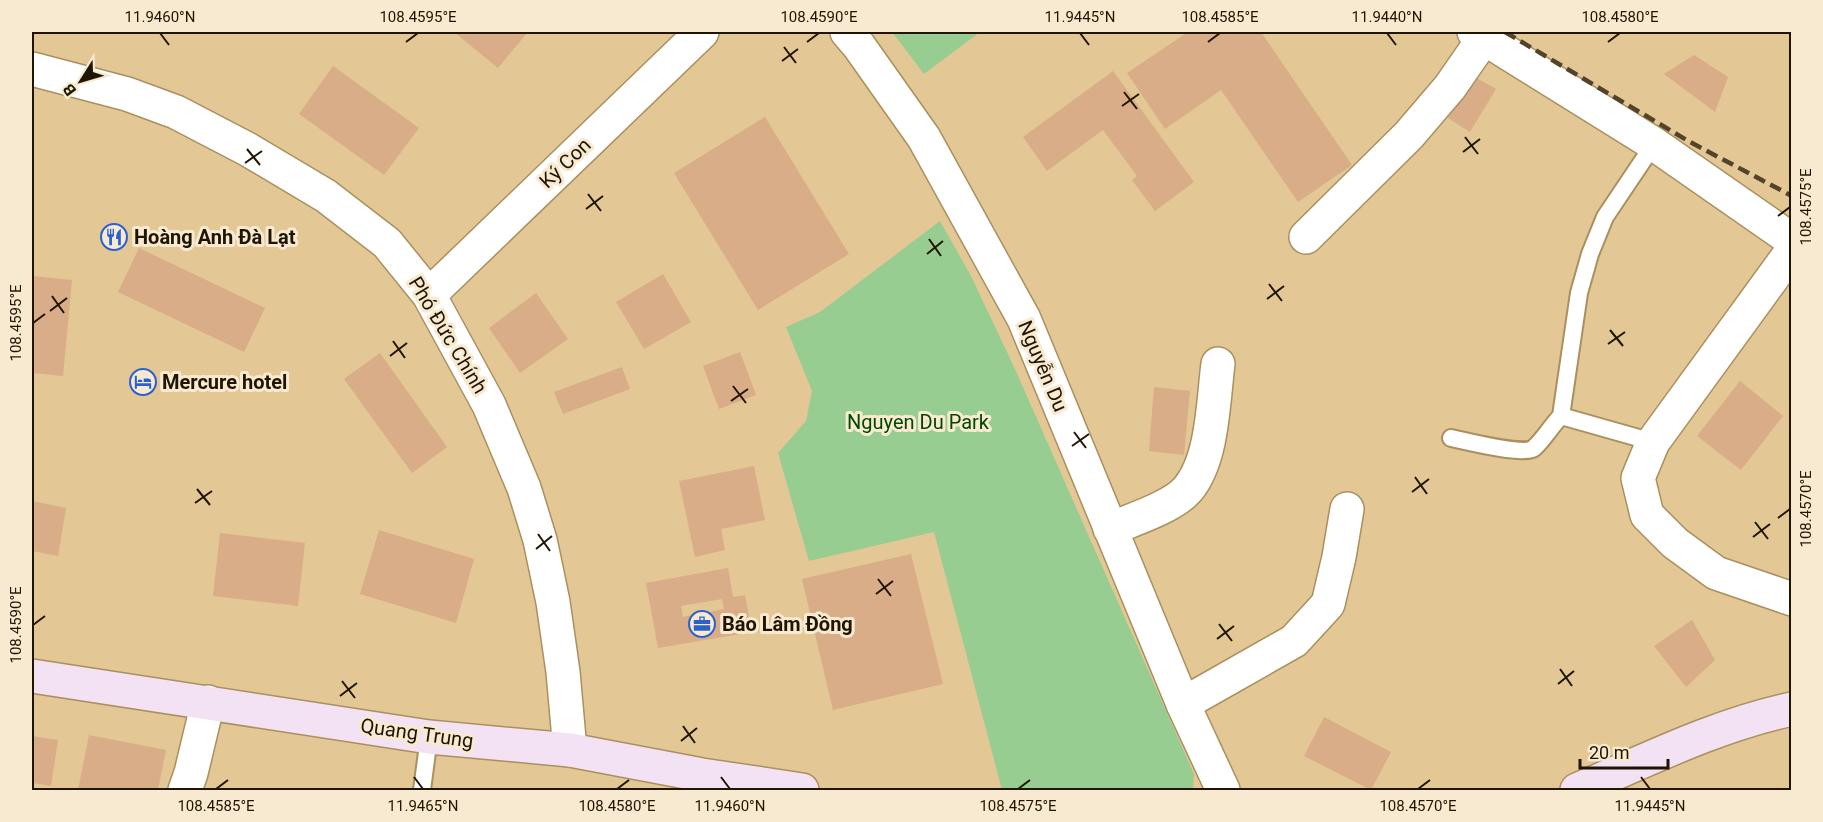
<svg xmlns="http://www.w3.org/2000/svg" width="1823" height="822" font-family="Roboto,sans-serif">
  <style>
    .green { fill: #98cd92 }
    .building { fill: #d9ad87; fill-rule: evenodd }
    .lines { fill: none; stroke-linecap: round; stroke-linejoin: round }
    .service-casing { stroke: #aa905f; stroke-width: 20 }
    .minor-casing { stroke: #aa905f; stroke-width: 36 }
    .tertiary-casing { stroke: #aa905f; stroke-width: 36 }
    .secondary-casing { stroke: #aa905f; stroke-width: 36 }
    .service { stroke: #fff; stroke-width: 16 }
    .minor { stroke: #fff; stroke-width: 33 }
    .tertiary { stroke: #fff; stroke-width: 33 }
    .secondary { stroke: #f2e2f4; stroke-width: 33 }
    .rail { stroke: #534329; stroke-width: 4.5; stroke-dasharray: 12 6; stroke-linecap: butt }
    .ticks { fill: none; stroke: #201503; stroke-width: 2 }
    .labels { text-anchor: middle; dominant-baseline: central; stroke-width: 6; stroke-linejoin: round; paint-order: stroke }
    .street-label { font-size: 20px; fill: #201503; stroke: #f8ead1 }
    .poi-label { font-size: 20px; font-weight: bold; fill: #201503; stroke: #f8ead1; text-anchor: start }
    .park-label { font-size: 20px; fill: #014800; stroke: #f8ead1 }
    .neatline { fill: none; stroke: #201503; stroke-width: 2 }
    .ticks-label { font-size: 15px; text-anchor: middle; fill: #201503 }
  </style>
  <rect width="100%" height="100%" fill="#e3c795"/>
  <path class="green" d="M892,32H980L924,74Z
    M940,221L971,276L1014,367L1194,774L1193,790H1002L934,532L809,561L778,453L806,421L812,391L786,327L820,312Z"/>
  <path class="building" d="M454,32H528L498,68Z
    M1188,32H1261L1352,165L1298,202L1221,90L1165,129L1127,73Z
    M1694,55L1728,77L1715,112L1664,74Z
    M333,66L419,128L384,175L299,114Z
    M1113,71L1194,182L1155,211L1132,180L1137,176L1103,130L1047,171L1023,137Z
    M1473,76L1496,89L1470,132L1448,118Z
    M765,117L849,254L758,310L674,173Z
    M139,248L265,308L244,352L118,292Z
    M663,274L691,322L644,349L616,302Z
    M32,276L72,280L63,376L32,373Z
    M536,293L568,339L520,373L489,328Z
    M740,352L756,395L719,409L703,366Z
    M380,353L447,447L412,473L344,379Z
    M622,367L630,389L563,414L554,392Z
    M1740,381L1783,416L1741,470L1697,436Z
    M1154,387L1190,391L1184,455L1149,451Z
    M754,466L765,520L721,529L725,550L695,557L679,481Z
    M32,501L66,508L58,556L32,551Z
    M379,530L474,559L456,623L360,594Z
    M220,533L305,543L298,606L213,596Z
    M911,554L943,684L833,710L802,579Z
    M728,568L733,597L745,595L752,632L658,648L646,583ZM722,599L724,609L683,617L681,606Z
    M1692,620L1715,660L1686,687L1654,646Z
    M1324,717L1391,752L1371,790L1304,756Z
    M89,735L166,750L158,790H78Z
    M32,736L58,740L51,786L32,783Z"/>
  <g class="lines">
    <defs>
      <path id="service" d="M1561,416L1579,293L1590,254L1605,217L1654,144
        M1451,438C1465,441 1525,456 1534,448C1544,439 1552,425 1561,416L1653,442
        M422,790L429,737"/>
      <path id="minor" d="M1474,32L1654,144L1792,240
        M32,69L127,94L176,112L247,149L326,196L387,243L429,295L489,405L524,488L540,540L553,602L563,672L570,750
        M1306,237L1409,135L1450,87L1484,38
        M1792,251L1653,442L1638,478L1647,515L1675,543L1716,573L1792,599
        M429,295L702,32
        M1110,529C1131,520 1173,507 1188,489C1213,459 1213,402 1218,364
        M1183,704L1294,641L1328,604L1339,557L1347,509
        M185,790L191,773L208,702"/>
      <path id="tertiary" d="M847,32L859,46L924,138L1024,319L1183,704L1223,790"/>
      <path id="secondary" d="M32,676L429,737L570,750L702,775L802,790
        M1577,790C1647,760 1717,725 1792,709"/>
    </defs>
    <use href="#service" class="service-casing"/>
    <use href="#minor" class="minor-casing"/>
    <use href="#tertiary" class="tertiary-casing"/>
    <use href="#secondary" class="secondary-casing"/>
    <use href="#service" class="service"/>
    <use href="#minor" class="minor"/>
    <use href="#tertiary" class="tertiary"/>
    <use href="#secondary" class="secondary"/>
    <path class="rail" d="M1505,32L1690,142L1792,196"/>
  </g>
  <path class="ticks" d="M160,33L169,45M1080,33L1089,45M1387,33L1396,45M406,42L418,33M807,42L819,33M1208,42L1220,33M1608,42L1620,33M784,47L796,63M782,61L798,49M1124,92L1137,109M1122,106L1139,94M1465,137L1478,154M247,149L260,165M1463,152L1480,139M245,163L262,151M588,194L601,211M586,209L603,196M1778,216L1790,207M929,239L941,256M927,254L943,241M1269,284L1282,301M52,296L64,313M1267,299L1284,286M50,311L67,298M33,323L45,314M1610,330L1623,346M393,341L405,358M1608,344L1625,332M390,356L407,343M733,386L746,403M731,401L748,389M1074,432L1086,448M1072,446L1089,434M1415,477L1427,494M197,489L210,505M1412,492L1429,479M195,503L212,491M1778,518L1790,509M1755,522L1768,539M538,534L550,551M1753,537L1770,524M536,549L552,536M878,579L891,596M876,594L893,581M1219,624L1232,641M33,625L45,616M1217,639L1234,626M1560,669L1572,686M342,681L355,698M1558,684L1574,671M340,696L357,683M683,726L695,743M681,741L697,728M414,777L423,789M721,777L730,789M1641,777L1650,789M216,789L228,780M617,789L629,780M1018,789L1030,780M1418,789L1430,780"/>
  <defs>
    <symbol id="restaurant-ring" viewBox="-11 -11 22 22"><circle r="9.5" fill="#f8ead1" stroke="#2b61cf" stroke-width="1.5"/><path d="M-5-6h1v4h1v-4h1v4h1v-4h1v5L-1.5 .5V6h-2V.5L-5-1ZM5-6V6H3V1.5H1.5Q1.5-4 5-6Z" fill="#2b61cf"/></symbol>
    <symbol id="hotel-ring" viewBox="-11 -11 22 22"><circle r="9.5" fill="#f8ead1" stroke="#2b61cf" stroke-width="1.5"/><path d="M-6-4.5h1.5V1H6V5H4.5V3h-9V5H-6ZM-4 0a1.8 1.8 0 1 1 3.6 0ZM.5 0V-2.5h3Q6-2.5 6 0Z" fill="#2b61cf"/></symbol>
    <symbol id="office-ring" viewBox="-11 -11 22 22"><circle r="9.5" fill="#f8ead1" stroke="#2b61cf" stroke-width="1.5"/><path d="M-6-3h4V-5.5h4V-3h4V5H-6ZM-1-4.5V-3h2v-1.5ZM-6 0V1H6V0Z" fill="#2b61cf"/></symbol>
  </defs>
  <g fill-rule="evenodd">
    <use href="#restaurant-ring" x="99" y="222" width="30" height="30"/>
    <use href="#hotel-ring" x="128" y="367" width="30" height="30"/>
    <use href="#office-ring" x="687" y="609" width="30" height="30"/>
  </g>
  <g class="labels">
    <g class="street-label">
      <text transform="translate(565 163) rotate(-44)">Ký Con</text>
      <text transform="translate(448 335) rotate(59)">Phó Đức Chính</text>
      <text transform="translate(1043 366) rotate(67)">Nguyễn Du</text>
      <text transform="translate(417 733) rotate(8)">Quang Trung</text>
    </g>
    <g class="poi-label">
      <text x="134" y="237">Hoàng Anh Đà Lạt</text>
      <text x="162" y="382">Mercure hotel</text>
      <text x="722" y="624">Báo Lâm Đồng</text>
    </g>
    <g class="park-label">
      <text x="918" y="422">Nguyen Du Park</text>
    </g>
  </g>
  <rect width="1823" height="822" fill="none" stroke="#f8ead1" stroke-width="66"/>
  <g transform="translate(81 81) rotate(233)" stroke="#f8ead1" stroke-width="4.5" paint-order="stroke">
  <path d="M0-4.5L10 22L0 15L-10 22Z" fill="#201503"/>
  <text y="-9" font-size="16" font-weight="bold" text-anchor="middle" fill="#201503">B</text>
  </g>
  <path d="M1580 759v9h88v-9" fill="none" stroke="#201503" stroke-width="3"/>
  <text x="1589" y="759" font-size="18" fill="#201503" stroke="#f8ead1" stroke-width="4.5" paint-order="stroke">20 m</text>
  <rect x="33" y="33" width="1757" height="756" class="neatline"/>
  <g class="ticks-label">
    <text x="160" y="22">11.9460°N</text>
    <text x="418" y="22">108.4595°E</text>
    <text x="819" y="22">108.4590°E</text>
    <text x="1080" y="22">11.9445°N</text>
    <text x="1220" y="22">108.4585°E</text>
    <text x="1387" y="22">11.9440°N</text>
    <text x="1620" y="22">108.4580°E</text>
    <text transform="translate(1806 207) rotate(-90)" y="5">108.4575°E</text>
    <text transform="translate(16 323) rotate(-90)" y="5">108.4595°E</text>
    <text transform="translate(1806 509) rotate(-90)" y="5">108.4570°E</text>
    <text transform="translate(16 625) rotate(-90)" y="5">108.4590°E</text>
    <text x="216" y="811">108.4585°E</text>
    <text x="423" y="811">11.9465°N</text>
    <text x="617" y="811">108.4580°E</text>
    <text x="730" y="811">11.9460°N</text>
    <text x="1018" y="811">108.4575°E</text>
    <text x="1418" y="811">108.4570°E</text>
    <text x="1650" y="811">11.9445°N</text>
  </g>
</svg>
